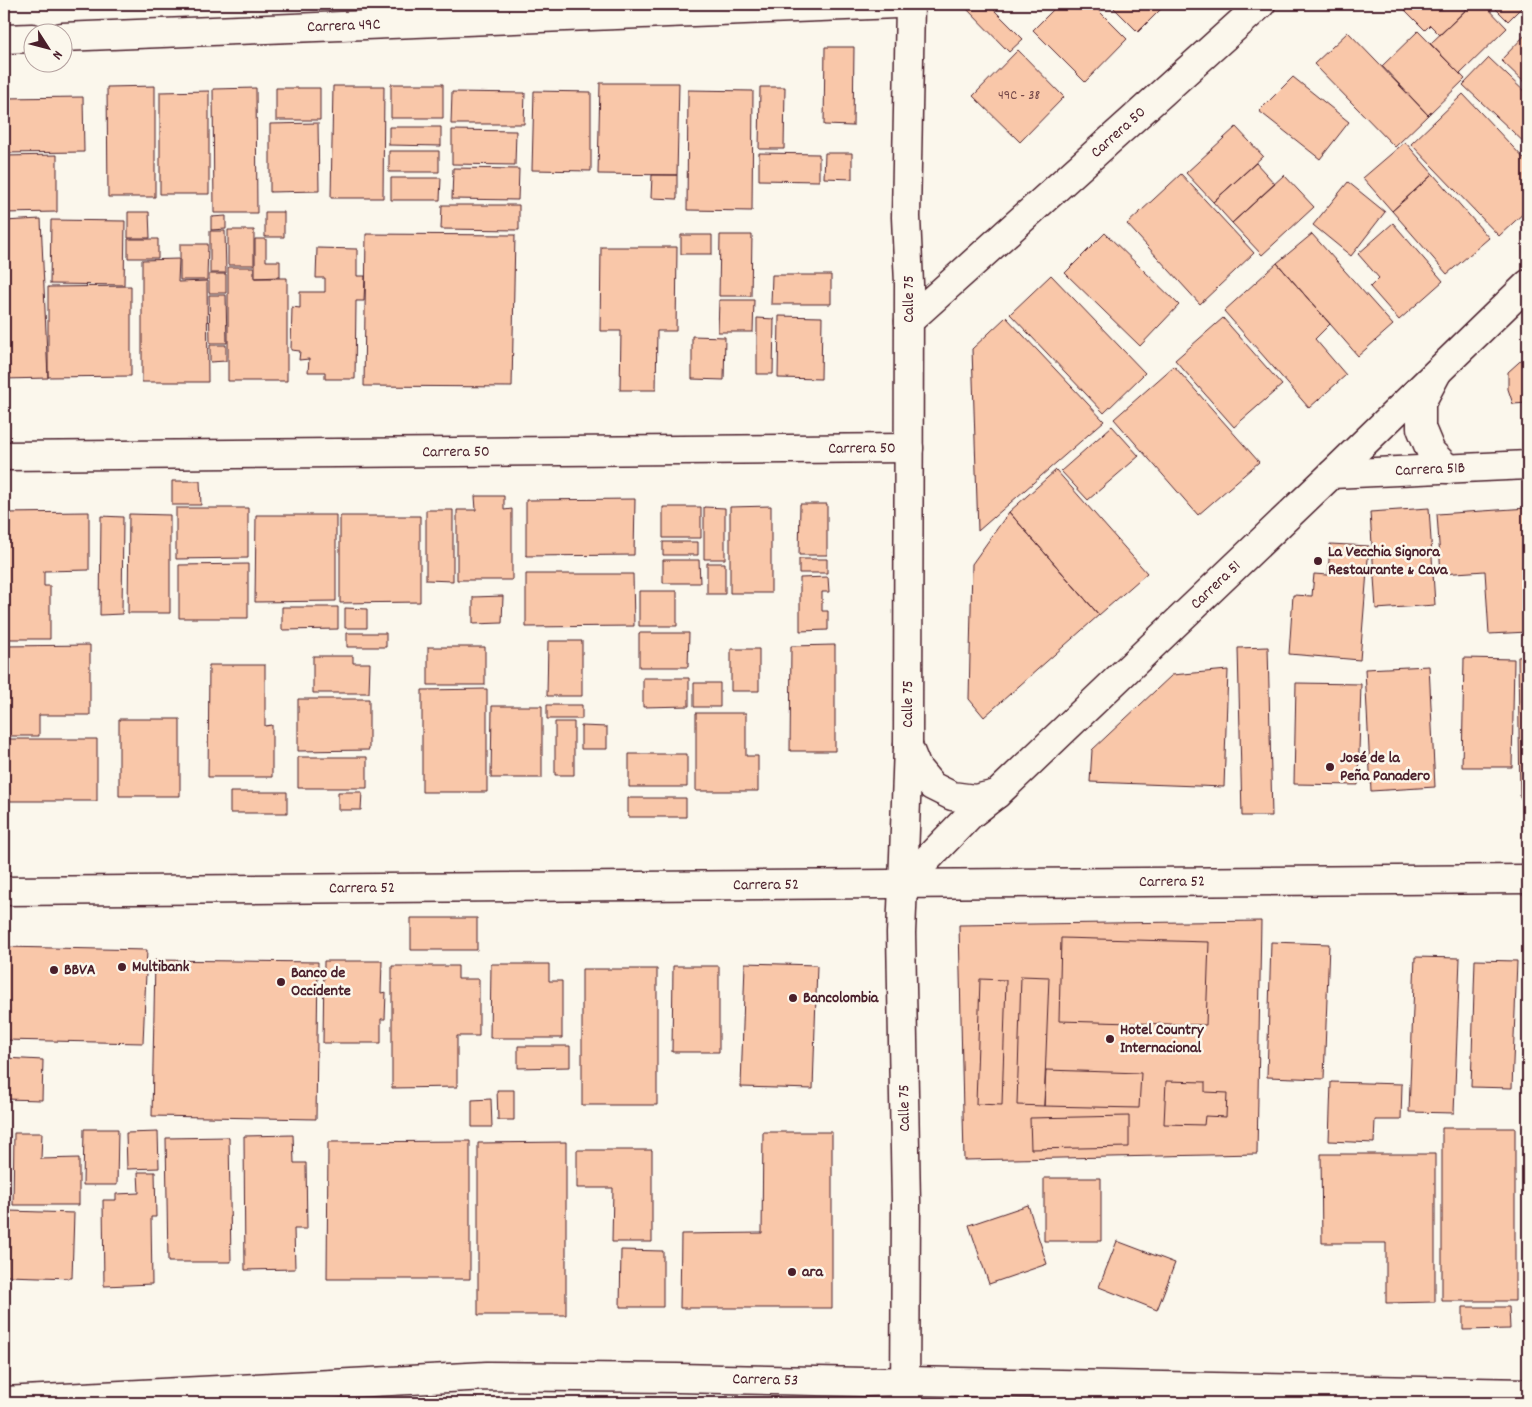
<svg xmlns="http://www.w3.org/2000/svg" width="1532" height="1407" font-family="Dekko,sans-serif">
  <style>
    .building { fill: #f9c7a9; stroke: #4a1f2b }
    .lines { fill: none; stroke-linecap: round; stroke-linejoin: round }
    .minor-casing { stroke: #4a1f2b; stroke-width: 31 }
    .tertiary-casing { stroke: #4a1f2b; stroke-width: 31 }
    .secondary-casing { stroke: #4a1f2b; stroke-width: 31 }
    .minor { stroke: #fbf7ec; stroke-width: 28 }
    .tertiary { stroke: #fbf7ec; stroke-width: 28 }
    .secondary { stroke: #fbf7ec; stroke-width: 28 }
    .poi-dot { fill: #4a1f2b; stroke: #fbf7ec; stroke-width: 2 }
    .labels { text-anchor: middle; dominant-baseline: central; stroke-width: 5; stroke-linejoin: round; paint-order: stroke }
    .number-label { font-size: 14px; fill: #76494a }
    .street-label { font-size: 16px; fill: #4a1f2b; stroke: #fbf7ec }
    .poi-label { font-size: 16px; font-weight: bold; fill: #4a1f2b; stroke: #fbf7ec; text-anchor: start }
  </style>
  <rect width="100%" height="100%" fill="#fbf7ec"/>
  <filter id="ink" filterUnits="userSpaceOnUse"><feTurbulence type="fractalNoise" baseFrequency=".02" numOctaves="2"/><feDisplacementMap in="SourceGraphic" scale="10" xChannelSelector="R" yChannelSelector="G"/><feConvolveMatrix kernelMatrix="1 2 1 2 8 2 1 2 1" color-interpolation-filters="sRGB"/></filter>
  <g filter="url(#ink)">
    <path class="building" d="M967,4H988L1023,39L1009,52L964,6Z
      M1059,4H1092L1127,39L1085,82L1033,30Z
      M1110,4H1166L1138,32Z
      M1399,4H1472L1440,35L1430,25L1425,30Z
      M1472,4H1484L1507,28L1460,74L1430,44Z
      M1491,4H1525L1508,21Z
      M1418,31L1465,79L1428,115L1382,66Z
      M1348,32L1428,115L1395,147L1314,64Z
      M1528,32V86L1501,60Z
      M825,47H854L853,126L824,125Z
      M1018,50L1064,97L1020,142L973,96Z
      M1489,58L1528,95V146L1463,85Z
      M1293,77L1349,122L1320,159L1259,111Z
      M600,83H679L677,175L598,174Z
      M391,84H443V118H391Z
      M155,86V197H108L107,87Z
      M333,86H384L383,198H331Z
      M760,87H785L784,149H759Z
      M256,88L257,213H214L213,89Z
      M276,88H320V120H276Z
      M688,90L753,91L752,211L687,210Z
      M209,91V194H160V92Z
      M534,91L591,92V171L532,170Z
      M452,92L525,93L524,124H451Z
      M1463,94L1528,163V209L1499,236L1411,144Z
      M83,97L84,152L4,153V98Z
      M318,123L319,191L270,192V124Z
      M389,127H441V146L389,145Z
      M1236,127L1263,156L1213,202L1186,173Z
      M452,130L516,131L515,165L452,164Z
      M1405,142L1433,174L1392,211L1363,178Z
      M389,151H439V172H389Z
      M759,153L819,154V181L759,180Z
      M825,153H852V179L824,178Z
      M57,155V212L4,213V156Z
      M1256,163L1275,184L1232,223L1213,202Z
      M453,168L519,169L518,200L452,199Z
      M1181,174L1254,253L1200,304L1127,224Z
      M1433,174L1489,238L1447,274L1392,211Z
      M652,175H677V199L651,198Z
      M1284,175L1314,207L1262,255L1232,223Z
      M391,178H441L440,200H391Z
      M1348,182L1385,212L1351,256L1313,225Z
      M442,205H519V230L441,229Z
      M128,212H149L150,238H128Z
      M265,212H284V237H265Z
      M226,216V229L211,230V217Z
      M41,219L48,378L4,379V221Z
      M51,220L125,221L124,285L50,284Z
      M1393,223L1443,281L1399,320L1370,287L1379,278L1358,254Z
      M228,230H254V265H228Z
      M210,231H225L226,273H210Z
      M1105,233L1179,305L1140,346L1065,273Z
      M366,234L515,235L512,387L364,386Z
      M1312,234L1393,325L1358,356L1277,263Z
      M681,235H712V254H681Z
      M720,235H752L751,296H719Z
      M128,239H158V258H128Z
      M255,239H266V261H280V277L255,278Z
      M180,244H208L207,280H180Z
      M601,247H677L676,331H657L656,390H620L621,331H600Z
      M317,248L357,249V276H365L364,301H356L355,379H325V372H308L309,359L299,360L300,351L291,350L292,307L300,308V292H325V278H316Z
      M179,259L178,282L207,281L208,382H142V260Z
      M1277,263L1330,324L1315,339L1346,375L1309,408L1224,311Z
      M228,267H254V278H287V381H228Z
      M209,274H226V293H209Z
      M772,275H831V304H771Z
      M1051,275L1145,373L1104,413L1010,314Z
      M131,286V376L48,377V287Z
      M209,295H226L227,343H210Z
      M719,300H754L753,332H718Z
      M779,316L822,317L821,379L778,378Z
      M1006,317L1104,421L978,531L972,349Z
      M757,318L774,319L773,374H757Z
      M1223,318L1282,385L1234,427L1175,360Z
      M692,336L725,337L724,380L692,379Z
      M210,345H226V361L210,362Z
      M1528,354V403L1513,404L1508,389V372Z
      M1174,366L1259,462L1198,515L1114,419Z
      M1112,426L1139,456L1088,500L1061,471Z
      M1056,470L1147,573L1099,615L1009,512Z
      M172,481H200L201,505H172Z
      M475,496H504V510L512,509V580H457V510H476Z
      M635,499L634,555L526,556V500Z
      M800,504H827V555H799Z
      M771,506V593H730V507Z
      M663,507H701V538H663Z
      M704,507L725,508V559H704Z
      M176,508H248V558L176,559Z
      M1429,508L1435,605L1376,609L1370,512Z
      M1528,508V632L1489,634L1485,571L1441,574L1437,514Z
      M426,510H453V581L426,580Z
      M89,512V570L44,571V586H50V639H4V513Z
      M1009,512L1099,615L984,717L969,699L972,564Z
      M129,514L170,515V613H128Z
      M256,515H336V601L255,602Z
      M101,516L123,517L122,614L100,615Z
      M340,516H420V602L340,603Z
      M663,542H698V555H663Z
      M1330,544L1369,546L1360,660L1289,654L1293,595L1312,596L1314,574L1328,575Z
      M799,559H827V573H799Z
      M663,560H699L700,583H663Z
      M707,563H725V594H707Z
      M248,564V618H179V565Z
      M526,574H633L634,626L526,627Z
      M828,577L829,592H822V611H828V630L800,631V578Z
      M639,591H677V626H639Z
      M503,596L502,623L473,624V597Z
      M282,607H338V629L282,630Z
      M345,608L367,609V628H345Z
      M347,633H386V647H347Z
      M639,633H689L688,667H639Z
      M548,641H582V696H547Z
      M90,645V715H39V736H4V646Z
      M835,645V751H790L791,646Z
      M428,647H485V685H428Z
      M1268,647L1272,816H1242L1238,648Z
      M731,649H759V691H731Z
      M313,656H353V663H370L369,693H313Z
      M1528,656V798H1520L1518,657Z
      M1464,658L1514,659L1512,767H1462Z
      M209,665H265V726L272,725V777H208Z
      M1429,666L1435,787L1371,791L1365,669Z
      M1228,670L1224,787L1090,782L1092,750L1172,675Z
      M643,678H689V706L643,707Z
      M694,683H720V707H694Z
      M1296,683L1361,684L1358,785L1294,784Z
      M487,689V792H422V690Z
      M298,699H369V750L298,751Z
      M547,705H582V719H547Z
      M492,706H542V778H491Z
      M696,713H746V756H758V791H696Z
      M119,719H180V796H119Z
      M555,722H574V775H555Z
      M581,726L607,727V749H581Z
      M4,739H97V801H4Z
      M629,754H687V787H629Z
      M298,757H367V788H298Z
      M230,792H287V813H230Z
      M338,792H362L361,810H338Z
      M628,798H686V817H628Z
      M411,918H477V950H411Z
      M1261,921L1257,1154L964,1160L959,925Z
      M1061,938L1209,942L1206,1025L1059,1021Z
      M1271,942L1329,944L1324,1079L1267,1077Z
      M4,947L147,950L143,1043L4,1040Z
      M1527,955L1528,956V1084H1523Z
      M1415,957L1460,958L1454,1113L1409,1112Z
      M155,960L318,962L316,1119L152,1116Z
      M1475,960L1517,961L1512,1088L1471,1087Z
      M324,961H382L381,993L386,992L385,1019H381V1043H323Z
      M745,963L817,965L813,1089L741,1087Z
      M491,964H549V981H562V1038H490Z
      M392,966H458V979H479V1036H457V1087L392,1088Z
      M673,966H719V1052H672Z
      M582,969H657V1105H582Z
      M1021,976L1049,977L1044,1106L1017,1105Z
      M980,979L1006,980L1002,1105L976,1104Z
      M518,1046H570V1067L518,1068Z
      M4,1058L43,1060L42,1100L4,1099Z
      M1046,1070L1141,1073L1139,1108L1044,1106Z
      M1166,1081L1205,1082V1092L1227,1093L1226,1117L1205,1116L1204,1125L1164,1124Z
      M1331,1082L1402,1084L1401,1120H1375L1374,1143L1329,1141Z
      M497,1090H514V1120H498Z
      M491,1099L492,1127H472V1100Z
      M1129,1116V1147L1031,1149L1030,1118Z
      M1442,1128H1515V1301H1442Z
      M84,1129H118L117,1185H83Z
      M158,1132L159,1168L127,1169L126,1133Z
      M763,1132H832V1308H680L681,1234L762,1233Z
      M14,1133H42L41,1159L79,1158V1205H13Z
      M293,1135L294,1163H306L307,1229H294L295,1269L245,1270L244,1136Z
      M229,1137L231,1262H168L166,1138Z
      M470,1141V1279H327L328,1142Z
      M566,1142V1315H478V1143Z
      M577,1150H652V1242H612L613,1188H577Z
      M1321,1154H1435V1302L1386,1303V1243H1322Z
      M138,1172H155L156,1217H151L152,1284L104,1286L103,1200H116V1194L139,1193Z
      M1044,1178H1101V1241H1044Z
      M1028,1205L1047,1264L989,1284L969,1225Z
      M9,1211L74,1213L72,1278L7,1276Z
      M1117,1241L1175,1263L1157,1310L1099,1287Z
      M621,1250L663,1251V1307H620Z
      M1463,1307H1509L1510,1329L1463,1330Z"/>
    <g class="lines">
      <defs>
        <g id="minor">
          <path id="s1" d="M62,37L897,4"/>
          <path d="M4,39L32,38"/>
          <path id="s2" d="M909,321L1261,4"/>
          <path id="s3" d="M4,891L1528,879"/>
        </g>
        <g id="tertiary">
          <path id="s4" d="M4,456L909,448"/>
          <path d="M1332,474L1528,284"/>
          <path id="s5" d="M903,884L908,746L909,284L906,217L910,4"/>
          <path id="s6" d="M4,1401L487,1376L677,1378L865,1382L906,1381L1528,1393"/>
        </g>
        <g id="secondary">
          <path d="M1437,373L1421,403V428L1431,452L1448,469"/>
          <path d="M908,746L917,768L932,786L952,796L975,799L997,794"/>
          <path id="s7" d="M905,1403L906,1203L901,933L903,884L970,815L997,794L1332,474L1528,465"/>
        </g>
      </defs>
      <use href="#minor" class="minor-casing"/>
      <use href="#tertiary" class="tertiary-casing"/>
      <use href="#secondary" class="secondary-casing"/>
      <use href="#minor" class="minor"/>
      <use href="#tertiary" class="tertiary"/>
      <use href="#secondary" class="secondary"/>
    </g>
  </g>
  <g class="poi-dot">
    <circle cx="1318" cy="561" r="5"/>
    <circle cx="1330" cy="767" r="5"/>
    <circle cx="122" cy="967" r="5"/>
    <circle cx="54" cy="970" r="5"/>
    <circle cx="281" cy="982" r="5"/>
    <circle cx="793" cy="998" r="5"/>
    <circle cx="1110" cy="1039" r="5"/>
    <circle cx="792" cy="1272" r="5"/>
  </g>
  <g class="labels">
    <g class="number-label">
      <text x="1019" y="96">49C - 38</text>
    </g>
    <g class="street-label">
      <text stroke="none"><textPath href="#s1" startOffset="282">Carrera 49C</textPath></text>
      <text stroke="none"><textPath href="#s2" startOffset="282">Carrera 50</textPath></text>
      <text transform="translate(909 299) rotate(-90)">Calle 75</text>
      <text stroke="none"><textPath href="#s4" startOffset="858">Carrera 50</textPath></text>
      <text stroke="none"><textPath href="#s4" startOffset="452">Carrera 50</textPath></text>
      <text stroke="none"><textPath href="#s7" startOffset="1211">Carrera 51B</textPath></text>
      <text stroke="none"><textPath href="#s7" startOffset="952">Carrera 51</textPath></text>
      <text stroke="none"><textPath href="#s5" startOffset="180">Calle 75</textPath></text>
      <text stroke="none"><textPath href="#s3" startOffset="1168">Carrera 52</textPath></text>
      <text stroke="none"><textPath href="#s3" startOffset="762">Carrera 52</textPath></text>
      <text stroke="none"><textPath href="#s3" startOffset="358">Carrera 52</textPath></text>
      <text transform="translate(905 1108) rotate(-91)">Calle 75</text>
      <text stroke="none"><textPath href="#s6" startOffset="762">Carrera 53</textPath></text>
    </g>
    <g class="poi-label">
      <text x="1328" y="552">La Vecchia Signora<tspan x="1328" dy="18">Restaurante &amp; Cava</tspan></text>
      <text x="1340" y="758">José de la<tspan x="1340" dy="18">Peña Panadero</tspan></text>
      <text x="132" y="967">Multibank</text>
      <text x="64" y="970">BBVA</text>
      <text x="291" y="973">Banco de<tspan x="291" dy="18">Occidente</tspan></text>
      <text x="803" y="998">Bancolombia</text>
      <text x="1120" y="1030">Hotel Country<tspan x="1120" dy="18">Internacional</tspan></text>
      <text x="802" y="1272">ara</text>
    </g>
  </g>
  <rect width="1532" height="1407" fill="none" stroke="#fbf7ec" stroke-width="20"/>
  <rect x="10" y="10" width="1512" height="1387" fill="none" stroke="#4a1f2b" stroke-width="2" filter="url(#ink)"/>
  <g transform="translate(48 48) rotate(126)"><circle r="24" fill="#fbf7ec" stroke="#b4a19f"/>
  <path d="M0-4L9 19L0 12L-9 19Z" fill="#4a1f2b"/>
  <text y="-8" font-size="14" font-weight="bold" text-anchor="middle" fill="#4a1f2b">N</text>
  </g>
</svg>
